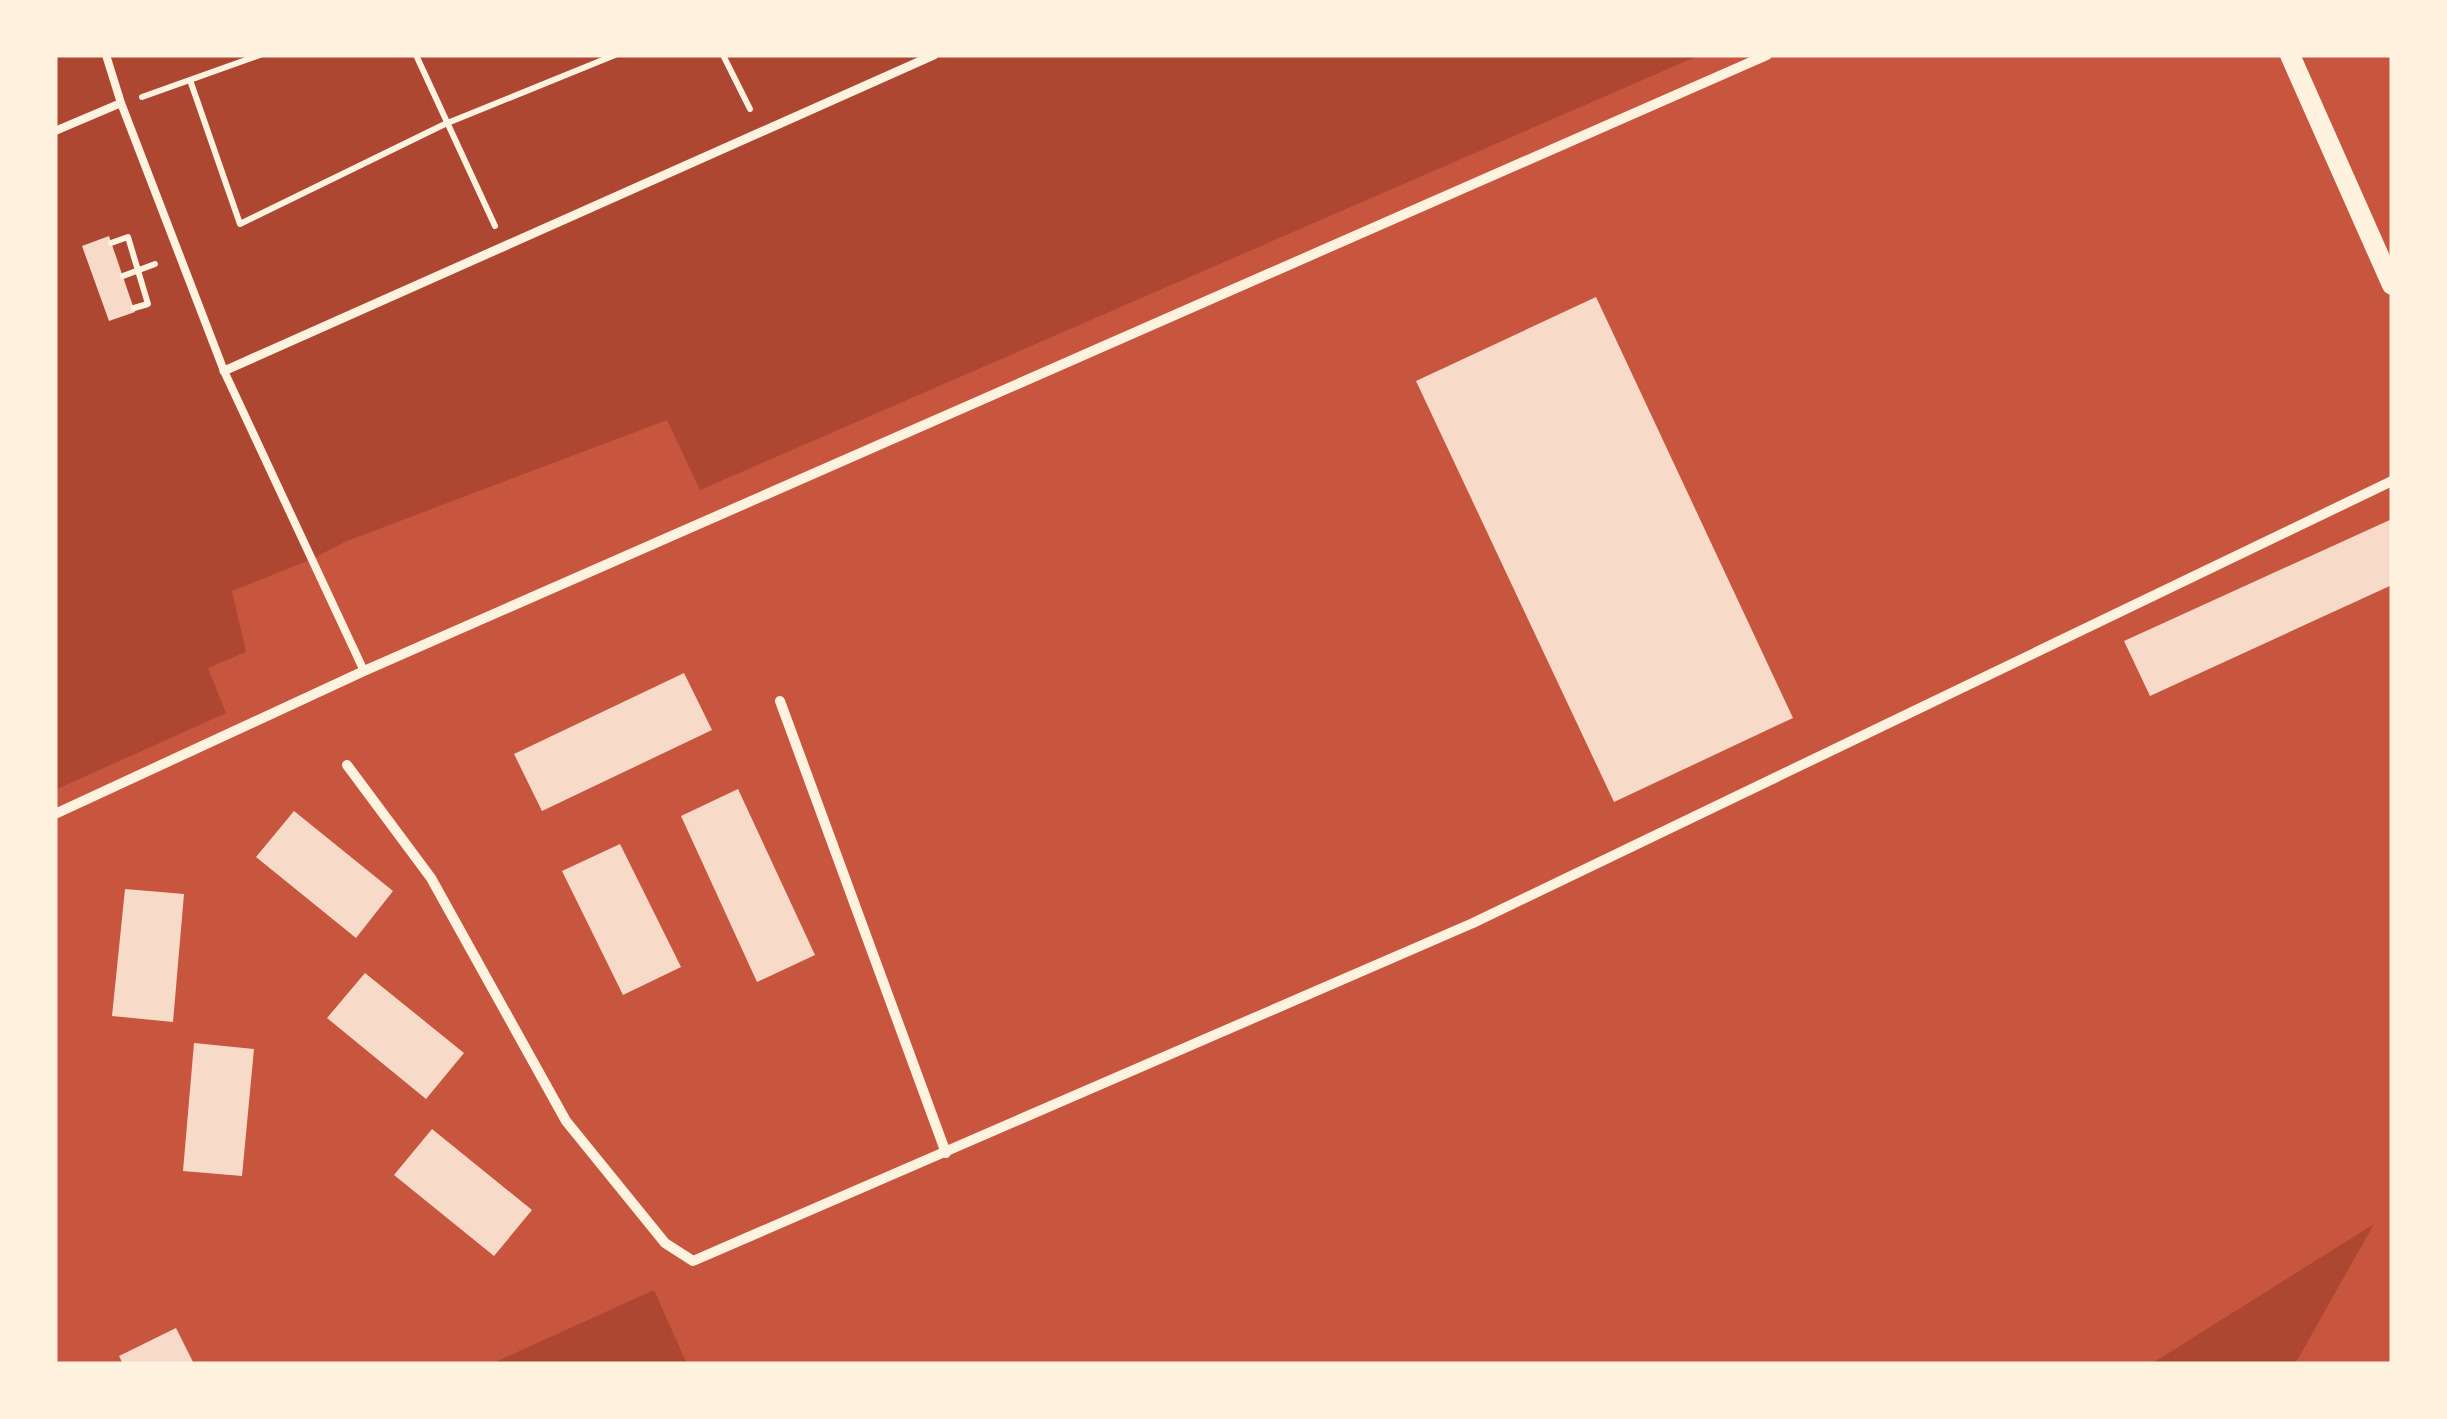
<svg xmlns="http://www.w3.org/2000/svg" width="2447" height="1419" font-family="'Asap Condensed',sans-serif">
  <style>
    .green { fill: #ae4732 }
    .building { fill: #f7dbc8 }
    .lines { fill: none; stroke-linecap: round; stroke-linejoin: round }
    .path { stroke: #fff3e0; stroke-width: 6 }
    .service { stroke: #fff3e0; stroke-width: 8 }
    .pedestrian { stroke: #fff3e0; stroke-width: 9 }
    .minor { stroke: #fff3e0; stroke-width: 10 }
    .secondary { stroke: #fff3e0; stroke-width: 20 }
  </style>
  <rect width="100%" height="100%" fill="#c8553d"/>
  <path class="green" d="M55,55H1700L700,490L667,420L347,541L312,559L232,591L246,652L208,668L226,713L55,790Z
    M2374,1224L2295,1364H2151Z
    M654,1290L687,1364H491Z"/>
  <path class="building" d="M109,236L135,312L109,321L82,246Z
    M1596,297L1793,718L1614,802L1416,381Z
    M2392,519V585L2150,696L2124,641Z
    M684,673L712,730L542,811L514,754Z
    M738,789L815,955L757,982L681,816Z
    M294,811L393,891L356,938L256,857Z
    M620,844L681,967L623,995L562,871Z
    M125,889L184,894L173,1022L112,1016Z
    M365,973L464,1053L426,1099L327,1018Z
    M194,1043L254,1049L242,1176L183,1171Z
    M432,1129L532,1210L494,1256L394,1175Z
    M176,1328L194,1364H123L119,1356Z"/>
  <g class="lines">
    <path class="path" d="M416,55L495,226
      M723,55L750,109
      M190,80L240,224L445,124L615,55
      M142,97L260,55
      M111,243L128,237L148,304L134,308
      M123,276L155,264"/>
    <path class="service" d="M106,55L121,103L224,371L364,671
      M55,131L121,103"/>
    <path class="pedestrian" d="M224,371L934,55"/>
    <path class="minor" d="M780,701L946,1153
      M347,765L431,878L566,1121L665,1243L693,1261L1473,923L2392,481
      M55,814L364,671L1767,55"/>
    <path class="secondary" d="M2290,55L2392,285"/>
  </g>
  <rect width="2447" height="1419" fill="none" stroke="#fff3e0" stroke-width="115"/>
</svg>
